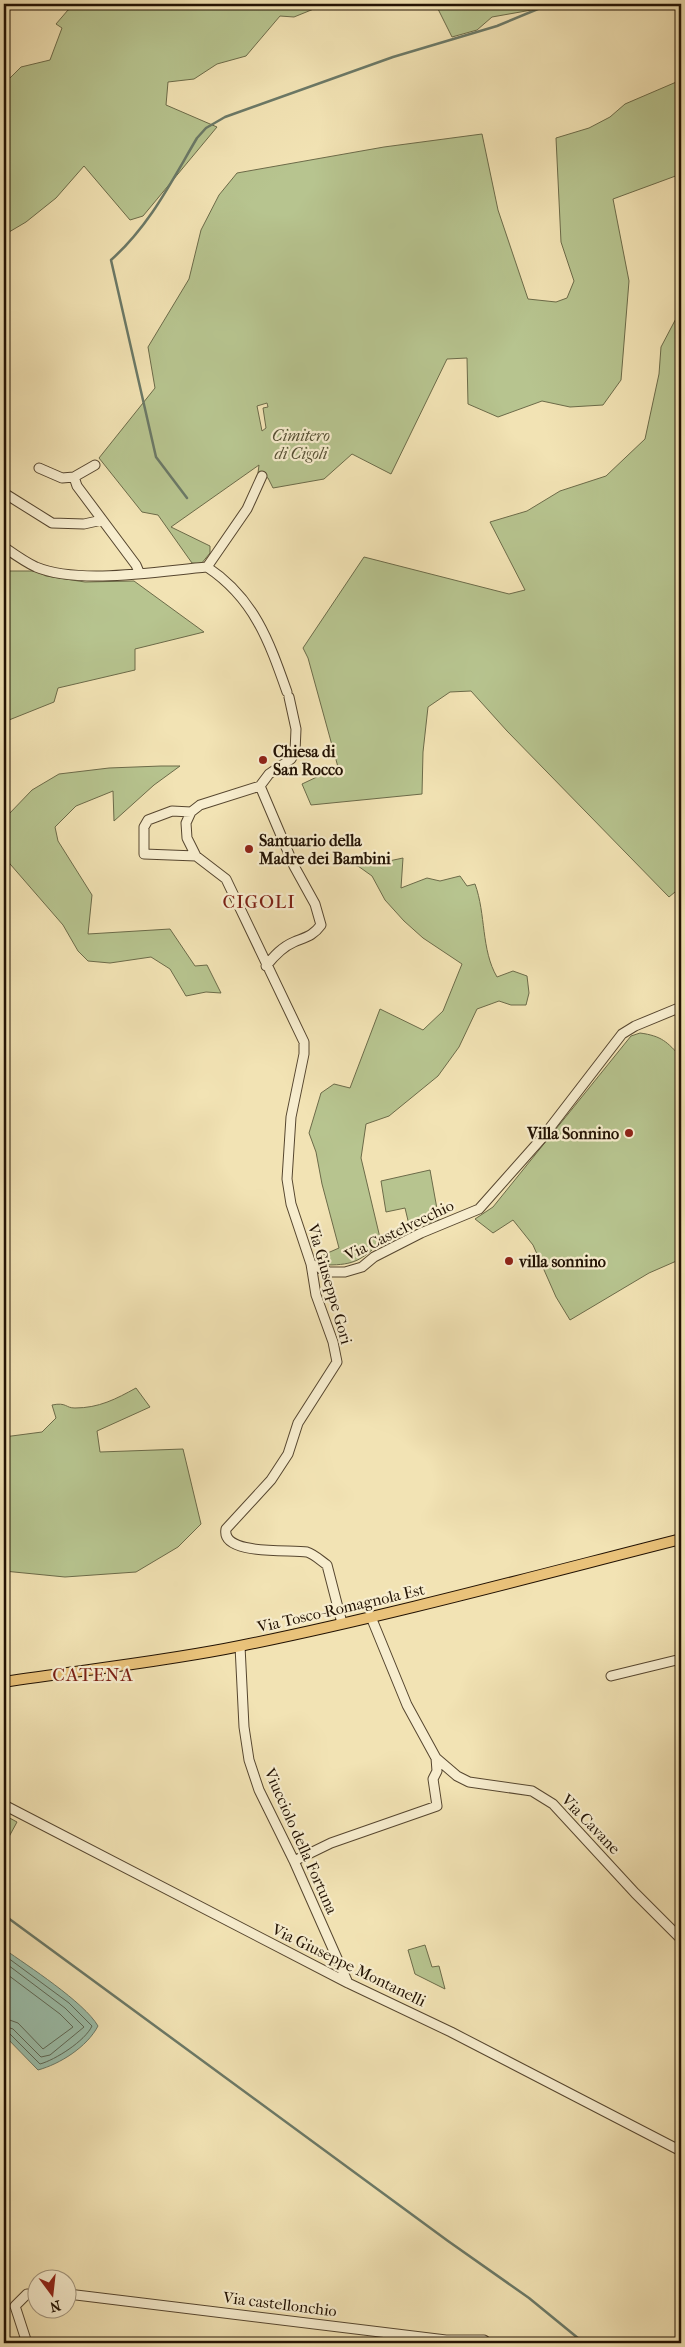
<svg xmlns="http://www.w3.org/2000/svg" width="685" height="2347" font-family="'IM FELL French Canon',serif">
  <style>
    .green { fill: #b7c48f; stroke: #6c6b49; fill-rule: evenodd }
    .water { fill: #9bbeaa; stroke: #6b7967 }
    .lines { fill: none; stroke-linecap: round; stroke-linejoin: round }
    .shore { stroke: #5e6856; stroke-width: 1 }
    .stream { stroke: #6b7967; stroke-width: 2.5 }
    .minor-casing { stroke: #56462f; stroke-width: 11 }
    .major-casing { stroke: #221203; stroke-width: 12 }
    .minor { stroke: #f7edce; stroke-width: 9 }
    .major { stroke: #e9c27a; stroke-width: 10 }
    .poi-dot { fill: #8f2418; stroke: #f7edce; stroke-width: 2 }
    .labels { text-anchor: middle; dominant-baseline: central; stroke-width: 4.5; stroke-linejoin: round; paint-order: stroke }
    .park-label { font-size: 16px; font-style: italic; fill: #565034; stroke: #f7edce }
    .poi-label { font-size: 16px; font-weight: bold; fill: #221203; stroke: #f7edce; text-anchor: start }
    .street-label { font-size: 16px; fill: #221203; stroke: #f7edce }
    .quarter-label { font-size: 19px; letter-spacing: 1px; fill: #7a1f14; stroke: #f7edce }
  </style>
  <rect width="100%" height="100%" fill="#f2e3b4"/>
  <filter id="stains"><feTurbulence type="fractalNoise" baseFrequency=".004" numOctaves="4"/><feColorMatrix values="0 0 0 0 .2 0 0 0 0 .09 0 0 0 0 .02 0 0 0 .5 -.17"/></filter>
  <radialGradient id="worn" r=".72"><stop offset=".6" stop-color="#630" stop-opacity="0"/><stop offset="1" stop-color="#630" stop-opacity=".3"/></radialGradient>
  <path class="green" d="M90,4H326L294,17L280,16L246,56L217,64L194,79L168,82L166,105L217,127L143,216L130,220L84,166L56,198L26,222L4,235V84L21,67L50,60L62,28L56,24L68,10Z
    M428,4H545L543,8L492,17L477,30L452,37L437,7Z
    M681,80V174L613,199L629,281L621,380L603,405L570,407L542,401L498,417L468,404L467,358L447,359L391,474L352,454L324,479L273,488L268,478L258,473L259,465L171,527L210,546V553L201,564L192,563L158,515L142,512L99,458L155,388L148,347L189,279L201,230L219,195L237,173L384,147L482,134L498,210L528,299L556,302L567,298L574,281L561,242L556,138L589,128L610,117L625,104ZM267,403L268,407L263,408L266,428L262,431L257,406Z
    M681,309V887L669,897L507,731L471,691L450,692L428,707L423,752L422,794L311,805L302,784L338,767L308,658L303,648L364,557L509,594L525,590L490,522L527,511L560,491L606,476L645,439L659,374L661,347Z
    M4,571H36L46,576L85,582L134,581L204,632L135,649V670L58,688L54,702L4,722Z
    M161,766H180L154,785L114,821L113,791L76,806L55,827L58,841L92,895L88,934L170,929L195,966L207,965L221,993L206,992L186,996L170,969L151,957L110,963L88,961L78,951L63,925L4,857V823L8,815L32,790L59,774L109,768Z
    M348,855L375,864L403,858L401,888L427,878L440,881L460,876L467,886L475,884C486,914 481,950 497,977L513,971L527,976L529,993L526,1005H511L499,1001L477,1009L459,1047L438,1076L389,1116L366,1124L361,1158L381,1242C361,1260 355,1265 327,1265L323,1255L339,1248L322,1184L316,1152L309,1133L321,1093L334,1084L350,1088L380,1009L423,1030L443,1011L462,964L423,938L404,921L385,900L372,876L358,866L343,863Z
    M640,1033C662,1036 667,1042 681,1057V1259L649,1273L570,1320L556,1297L533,1245L513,1220L493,1233L475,1219L493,1207L631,1036Z
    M430,1170L439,1220L410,1229L405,1208L386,1212L381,1181Z
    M136,1388L150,1407L97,1431L100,1452L183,1449L201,1524L178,1547L136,1572L65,1577L4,1571V1437L42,1432L56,1418L52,1405C67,1402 65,1408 75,1408C99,1408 116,1399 136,1388Z
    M4,1815L17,1822L4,1846Z
    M425,1945L432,1967L439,1966L445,1989L415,1974L408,1950Z"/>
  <path class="water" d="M4,1949C28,1966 84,2002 98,2026C87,2047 60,2064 38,2070L4,2035Z"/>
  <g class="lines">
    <path class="shore" d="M4,1955L69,2003L92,2026C85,2041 55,2060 40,2064L9,2033L4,2032
      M4,1962L65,2008L84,2027L50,2055L41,2057L13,2029L4,2026
      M4,1972L60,2014L73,2027L43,2049L18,2023L4,2018"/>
    <path class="stream" d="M187,498L156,457L111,260C150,225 171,182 197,138L206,128L225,117L393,57L497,26L550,4
      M4,1915L448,2241L529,2298L584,2343"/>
    <defs>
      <path id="minor" d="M39,468L62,478L74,477L77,486L136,565L139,572
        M74,477L95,465
        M4,493L52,523L84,524L102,520
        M4,547C14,554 25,562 36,567C79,585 160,571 207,567C254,598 269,641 287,692
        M207,567L247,509L262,476
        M289,697L296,729L295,752L291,759L269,774L260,786L200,805L191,812L186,823L187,838L196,856L226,879L304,1042V1054L291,1117L287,1179L291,1204L311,1264L316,1295L333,1342L337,1362L298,1423L288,1454L271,1480L226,1529C221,1556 290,1549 307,1552C314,1554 321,1561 327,1565L342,1623
        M260,786L294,866L315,904L321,925C313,936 306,937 294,942C282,947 274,956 266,966
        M191,812L172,811L148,820L144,827V854L196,856
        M311,1264L329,1272H345L362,1267L374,1257L421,1233L479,1209L542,1138L622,1034L635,1026L681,1007
        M371,1617L407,1705L436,1758L457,1776L469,1782L532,1791L553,1804L635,1893L681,1939
        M240,1646L244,1727L249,1760L259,1790L294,1861L348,1983
        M611,1676L681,1659
        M4,1805L348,1983L451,2032L681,2151
        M294,1861L331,1843L437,1806L433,1779L437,1771L436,1758
        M68,2294L446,2340H484L488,2343
        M27,2343L15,2306L27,2294H38"/>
      <path id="major" d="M4,1682C82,1670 162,1662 240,1646C388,1616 535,1576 681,1539"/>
    </defs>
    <use href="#minor" class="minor-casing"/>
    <use href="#major" class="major-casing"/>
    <use href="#minor" class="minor"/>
    <use href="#major" class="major"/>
  </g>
  <g class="poi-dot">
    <circle cx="263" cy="760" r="5"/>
    <circle cx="249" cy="849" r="5"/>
    <circle cx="629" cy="1133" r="5"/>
    <circle cx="509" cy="1261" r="5"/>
  </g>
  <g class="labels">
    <g class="park-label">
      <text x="301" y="435">Cimitero<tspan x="301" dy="18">di Cigoli</tspan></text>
    </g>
    <g class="poi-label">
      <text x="273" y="751">Chiesa di<tspan x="273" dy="18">San Rocco</tspan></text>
      <text x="259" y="840">Santuario della<tspan x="259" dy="18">Madre dei Bambini</tspan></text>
      <text x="619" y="1133" text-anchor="end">Villa Sonnino</text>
      <text x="519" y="1261">villa sonnino</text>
    </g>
    <g class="street-label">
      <text transform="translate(399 1230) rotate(-26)">Via Castelvecchio</text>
      <text transform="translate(330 1284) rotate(74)">Via Giuseppe Gori</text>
      <text transform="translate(341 1608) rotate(-13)">Via Tosco-Romagnola Est</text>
      <text transform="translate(591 1824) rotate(46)">Via Cavane</text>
      <text transform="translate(301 1841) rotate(66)">Viucciolo della Fortuna</text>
      <text transform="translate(349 1965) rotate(26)">Via Giuseppe Montanelli</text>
      <text transform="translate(280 2304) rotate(7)">Via castellonchio</text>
    </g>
    <g class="quarter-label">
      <text x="259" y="902">CIGOLI</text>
      <text x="93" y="1675">CATENA</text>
    </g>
  </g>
  <rect width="685" height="2347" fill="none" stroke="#f2e3b4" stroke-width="20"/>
  <rect x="5" y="5" width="675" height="2337" fill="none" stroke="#221203" stroke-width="2.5"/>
  <rect x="10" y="10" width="665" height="2327" fill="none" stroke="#221203"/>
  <g transform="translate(52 2294) rotate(165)"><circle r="24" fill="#f7edce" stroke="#a2957d"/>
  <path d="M0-4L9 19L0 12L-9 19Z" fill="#8f2418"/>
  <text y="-8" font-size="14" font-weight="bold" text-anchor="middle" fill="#221203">N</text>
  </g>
  <rect width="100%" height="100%" filter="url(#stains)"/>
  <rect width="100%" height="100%" fill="url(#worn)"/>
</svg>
